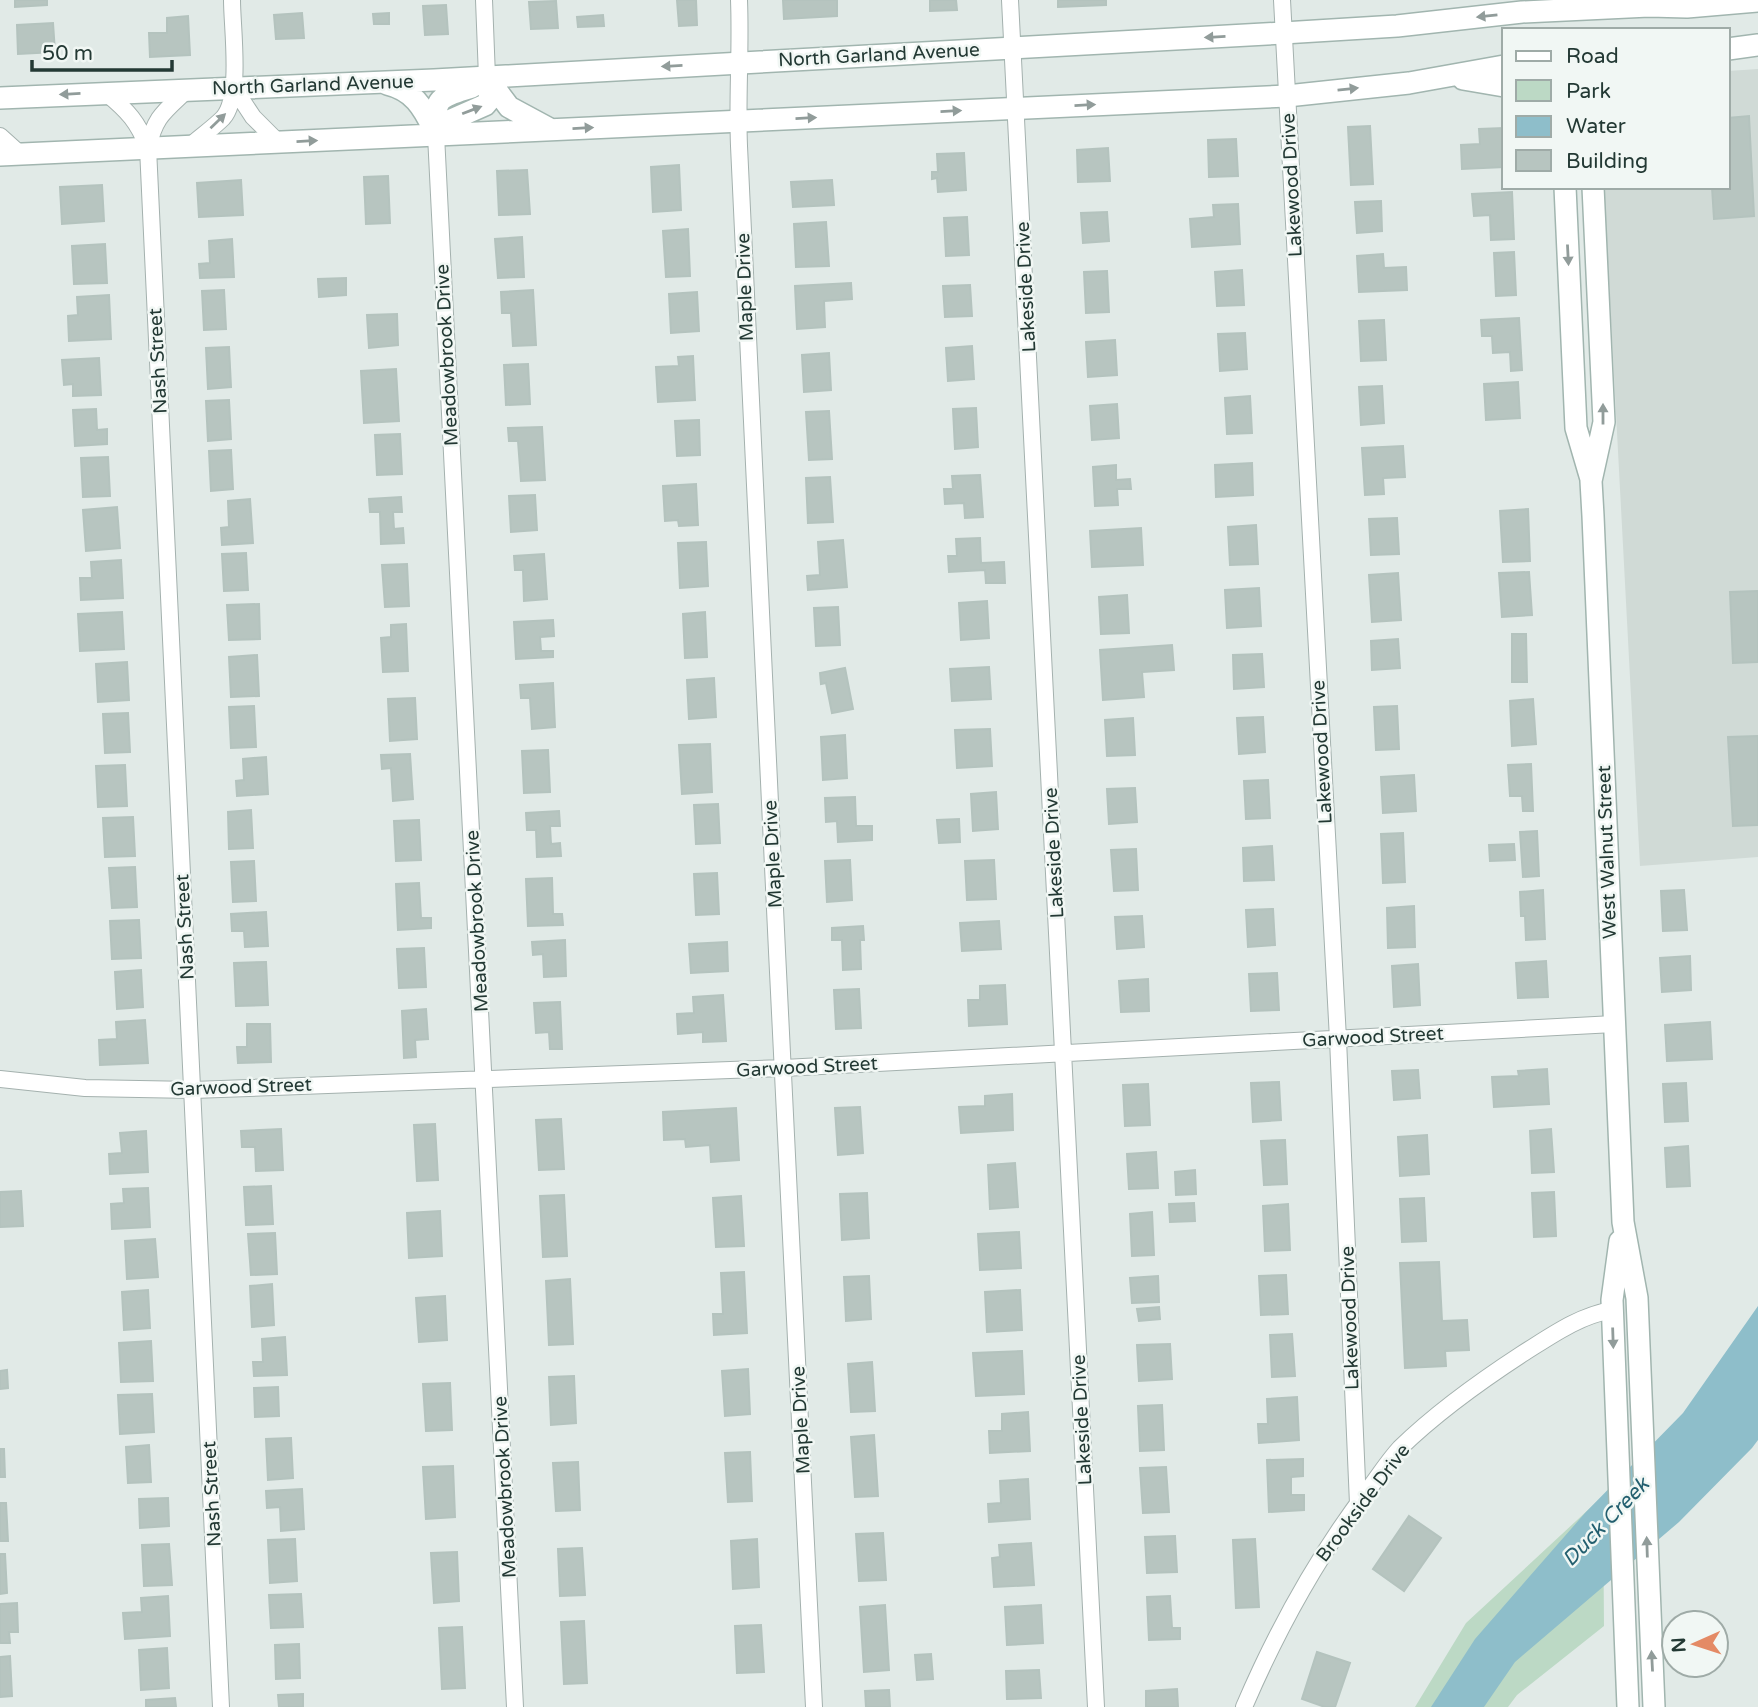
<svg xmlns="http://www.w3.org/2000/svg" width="1758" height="1707" font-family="'Varela Round',sans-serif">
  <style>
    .built { fill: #d0dad6 }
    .green { fill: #bcd9c5 }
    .water { fill: #8ebeca }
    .building { fill: #b7c5c0; stroke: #b4c3be; stroke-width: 2 }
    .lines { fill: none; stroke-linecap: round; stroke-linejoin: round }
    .minor-casing { stroke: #a4b1ae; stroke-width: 18 }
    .secondary-casing { stroke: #a1b5af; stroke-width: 24 }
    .minor { stroke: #fff; stroke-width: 16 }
    .secondary { stroke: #fff; stroke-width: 21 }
    .oneway { fill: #919c9a }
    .labels { text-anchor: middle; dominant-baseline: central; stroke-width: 5; stroke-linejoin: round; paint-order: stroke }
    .street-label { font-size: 19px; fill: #233934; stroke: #f1f7f4 }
    .water-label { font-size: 21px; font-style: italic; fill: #235f6f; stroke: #f1f7f4 }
  </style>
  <rect width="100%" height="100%" fill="#e1eae7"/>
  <path class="built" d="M1758,69V857L1640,866L1604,187H1728V71Z"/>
  <path class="green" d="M1603,1496L1604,1626L1517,1695L1508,1707H1415L1466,1623Z"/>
  <path class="water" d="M1758,1306V1440L1752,1448L1679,1522L1515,1662L1484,1707H1431L1475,1639L1585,1513L1683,1413Z"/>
  <path class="building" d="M15,0H47V5L15,7Z
    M677,0H696L697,25L679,26Z
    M783,0H837V16L784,19Z
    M930,0H956L957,10L930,11Z
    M1058,0H1106V5L1058,7Z
    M556,1L558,28L531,29L529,2Z
    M446,5L448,34L425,35L423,6Z
    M302,13L304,38L276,39L274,15Z
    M389,13V24H374L373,14Z
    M603,15L604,26L578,27L577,17Z
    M188,16L190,55L150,57L149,33H167V18Z
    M53,23L55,52L18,54L17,25Z
    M1749,116L1754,216L1714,219L1712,187H1728V118Z
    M1370,126L1373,184L1351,185L1348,127Z
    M1504,128V167L1462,169L1461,145L1480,144L1479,129Z
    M1236,139L1238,176L1209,177L1208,140Z
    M1108,148L1110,181L1078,182L1077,150Z
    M964,153L966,190L938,192L937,178L932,179V172H938L937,154Z
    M679,165L681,210L653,212L651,167Z
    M527,170L530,214L499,215L497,171Z
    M388,176L390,223L366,224L364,177Z
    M241,180L243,215L199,217L197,183Z
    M832,180L834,205L793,207L791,182Z
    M102,185L104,221L62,224L60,187Z
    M1512,192L1514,239L1491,240L1490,215L1474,216L1472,194Z
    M1381,201L1382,231L1357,233L1355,202Z
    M1238,204L1240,244L1192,247L1190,219L1214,217L1213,205Z
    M1107,212L1109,241L1083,243L1081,213Z
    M967,217L969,255L946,256L944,218Z
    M826,222L829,266L796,267L794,224Z
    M688,229L690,276L666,277L663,231Z
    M522,237L524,277L498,278L495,239Z
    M232,239L234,277L200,278L199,264L210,263L209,241Z
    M105,244L107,283L74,284L72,246Z
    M1514,252L1516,295L1496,296L1494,253Z
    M1383,254L1384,268L1406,267L1407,290L1359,292L1357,256Z
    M1242,270L1244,305L1217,306L1215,272Z
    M1107,271L1109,312L1086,313L1084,272Z
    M346,278V295L319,297L318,279Z
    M851,283L852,299L824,301L825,327L797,329L795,286Z
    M970,285L972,316L945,317L943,286Z
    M224,290L226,329L204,330L202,291Z
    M533,290L536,345L513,346L511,313H502L501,292Z
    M697,292L699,331L671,333L669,294Z
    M109,295L111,339L69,341L68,316L78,315L77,297Z
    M397,314L398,345L369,348L367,315Z
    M1519,318L1522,370L1511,371L1510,352L1493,353L1492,336H1482L1481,320Z
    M1384,320L1386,360L1361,361L1359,321Z
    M1245,333L1247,369L1220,371L1218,334Z
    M1115,340L1117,375L1088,377L1086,342Z
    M972,346L974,379L948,381L946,348Z
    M229,347L231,387L208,389L206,348Z
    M829,353L831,390L804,392L802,355Z
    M693,356L695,400L658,402L656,367L679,366L678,357Z
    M99,358L101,395L73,396V384L64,385L62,360Z
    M528,364L530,404L506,405L504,365Z
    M396,369L399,421L364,423L361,371Z
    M1518,382L1520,418L1486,420L1484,384Z
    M1382,386L1384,423L1361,425L1359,387Z
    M1250,396L1252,433L1227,434L1225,398Z
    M229,400L231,439L208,441L206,401Z
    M1117,404L1119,438L1092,440L1090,406Z
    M976,408L978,447L955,449L953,409Z
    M96,409L97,430L107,429V444L75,446L73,410Z
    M829,411L832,459L809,460L806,412Z
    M699,420L700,455L677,456L675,421Z
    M542,427L545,480L521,481L518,441H509L508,428Z
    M400,434L402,474L377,475L375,435Z
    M1403,446L1405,477L1383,478L1384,494L1365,495L1362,448Z
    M231,450L233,489L211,491L209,451Z
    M108,457L110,496L83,497L81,458Z
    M1252,463L1253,495L1216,497L1215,465Z
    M1116,465V480L1130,479L1131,489H1117L1118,505L1095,506L1093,467Z
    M980,475L983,517L965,518L964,503L945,504L944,489H953L952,476Z
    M830,477L833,522L808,523L806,478Z
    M696,484L698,525L679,526L678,520L665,521L663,486Z
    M535,495L537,530L511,532L509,496Z
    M401,497L402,512H393L394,529L403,528L404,543L381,544L380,512H370L369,499Z
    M250,499L253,543L222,545L221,528L229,527L228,501Z
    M117,507L120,548L86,551L83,510Z
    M1528,509L1530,561L1503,562L1500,511Z
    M1397,518L1399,554L1371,555L1369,519Z
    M1256,525L1258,564L1230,565L1228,527Z
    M1141,528L1143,565L1092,567L1090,531Z
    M980,538L981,563L1004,562L1005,583H986L985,570L949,572L948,556H957L956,539Z
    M843,540L847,587L808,590L807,576L820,575L818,542Z
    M706,542L708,586L680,588L678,543Z
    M246,553L248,590L224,591L222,554Z
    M544,554L547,599L524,601L523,570H515L514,556Z
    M121,560L123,598L81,600L80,578H92L91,562Z
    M407,564L409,606L385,607L382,565Z
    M1529,572L1532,615L1502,617L1499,573Z
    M1398,573L1401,620L1372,622L1369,575Z
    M1259,588L1261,626L1227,628L1225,590Z
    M1758,591V662L1733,663L1730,592Z
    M1127,595L1129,633L1101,634L1099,597Z
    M987,601L989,638L961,640L959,603Z
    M259,604L260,639L229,640L227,605Z
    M838,607L840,645L816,646L814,608Z
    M122,612L124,649L80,651L78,614Z
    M705,612L707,657L685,658L683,614Z
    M553,620L554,636L540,637L541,651H553V657L516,659L514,622Z
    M406,624L408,671L383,672L381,638L391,637V625Z
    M1512,634H1526L1527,682H1512Z
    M1398,639L1400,668L1372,670L1371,641Z
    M1172,645L1174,670L1142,672L1144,697L1103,700L1100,650Z
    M1262,654L1264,687L1234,689L1233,655Z
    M257,655L259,696L231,697L229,657Z
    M127,662L129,700L98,702L96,664Z
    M989,667L991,699L952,701L950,669Z
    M845,668L853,709L832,713L826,683L821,684L820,673Z
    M714,678L716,717L689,719L687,680Z
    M553,683L555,727L532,729L530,698H521L520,685Z
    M415,698L417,739L390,741L388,699Z
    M1533,699L1536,744L1512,746L1510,701Z
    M254,706L256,747L231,748L229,707Z
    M1397,706L1399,749L1376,750L1374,707Z
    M128,713L130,752L105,753L103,714Z
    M1263,717L1265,752L1239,754L1237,718Z
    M1133,718L1135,755L1107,756L1105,720Z
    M990,729L992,766L957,768L955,730Z
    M845,735L847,778L823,780L821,737Z
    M1758,736V825L1733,826L1728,737Z
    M710,744L712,792L682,794L679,745Z
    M548,750L550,792L524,793L522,751Z
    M410,754L413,799L393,801L391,768L382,769L381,755Z
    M266,757L268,794L237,796L236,781L244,780L243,759Z
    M1531,764L1533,811H1523L1522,796H1510L1508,765Z
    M125,765L127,806L98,807L96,766Z
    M1414,775L1416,811L1383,813L1381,777Z
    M1268,780L1270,818L1246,819L1244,781Z
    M1135,788L1137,822L1109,824L1107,789Z
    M996,792L998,829L973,831L971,794Z
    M855,797L856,826H872V840L838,842L837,821L826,822L825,798Z
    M718,804L720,843L696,844L694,805Z
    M251,810L253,848L229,849L228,812Z
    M559,811L560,826H550L551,844L560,843L561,856L537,857L536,830H527L526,813Z
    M133,817L135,856L105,857L103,818Z
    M959,819L960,842L939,843L937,820Z
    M419,820L421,860L396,861L394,821Z
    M1537,831L1539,876L1523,877L1520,832Z
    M1403,833L1405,882L1383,883L1381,834Z
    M1514,844L1515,860L1490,861L1489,845Z
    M1272,846L1274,880L1244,881L1243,848Z
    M1136,849L1138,890L1114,891L1111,850Z
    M850,860L852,900L827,902L825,861Z
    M994,860L996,899L967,900L965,861Z
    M254,861L256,901L233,902L231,862Z
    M135,867L137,907L112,908L109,868Z
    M717,873L719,914L696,915L694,874Z
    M552,878L553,914H562L563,925L528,926L526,879Z
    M419,883L421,918H431V928L398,930L396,884Z
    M1543,890L1545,939L1526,940L1525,916H1521L1520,892Z
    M1684,890L1687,930L1663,931L1661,891Z
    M1414,906L1415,947L1388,948L1387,908Z
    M1273,909L1275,945L1248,947L1246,910Z
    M266,912L268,946L245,947L244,931H232L231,914Z
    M1142,916L1144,947L1117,949L1115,917Z
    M139,920L141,958L112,959L110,921Z
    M999,921L1001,949L962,951L960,923Z
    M863,926L864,940H860L861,969L843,970L842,940H832V928Z
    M565,940L566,976L544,977L543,954L533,955L532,942Z
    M727,942L728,971L691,973L689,944Z
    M424,948L426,987L399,988L397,949Z
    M1690,956L1691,990L1662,992L1660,958Z
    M1546,961L1548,997L1518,998L1516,963Z
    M266,962L268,1005L236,1006L234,963Z
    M1418,964L1420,1005L1394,1007L1392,966Z
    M141,970L143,1007L117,1009L115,972Z
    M1277,973L1279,1010L1251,1011L1249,974Z
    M1148,979L1149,1011L1121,1012L1119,981Z
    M1005,985L1007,1024L969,1026L968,1000H980V986Z
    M859,989L861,1028L836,1029L834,990Z
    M723,995L726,1041L703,1042V1032L678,1034L677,1014L694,1013L693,997Z
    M560,1002L562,1049H550L549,1032L536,1033L534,1003Z
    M426,1009L428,1039L415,1040L416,1057L404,1058L402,1011Z
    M145,1020L148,1063L100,1065L99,1040L117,1039L116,1022Z
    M1710,1022L1712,1059L1667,1061L1665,1025Z
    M247,1024H270L271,1062L238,1063L237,1047H247Z
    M1547,1069L1549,1104L1494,1107L1492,1077L1519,1076L1518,1071Z
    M1418,1070L1420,1098L1394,1100L1392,1071Z
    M1279,1082L1281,1120L1253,1122L1251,1083Z
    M1686,1083L1688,1121L1665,1122L1663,1084Z
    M1148,1084L1150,1125L1125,1126L1123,1085Z
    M1012,1094L1013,1130L961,1133L959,1107L985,1106V1096Z
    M860,1107L863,1153L838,1155L835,1108Z
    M736,1108L739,1160L711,1162L710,1145L686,1147L685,1139L664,1140L663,1112Z
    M561,1119L564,1169L539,1170L536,1120Z
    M435,1124L438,1180L417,1181L414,1125Z
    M281,1129L283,1170L256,1171L255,1147H242L241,1131Z
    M1551,1129L1554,1172L1532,1173L1530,1131Z
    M146,1131L148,1172L110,1174L109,1154L122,1153L120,1133Z
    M1427,1135L1429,1174L1400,1176L1398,1137Z
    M1285,1140L1287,1184L1264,1185L1261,1141Z
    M1688,1146L1690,1186L1667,1187L1665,1148Z
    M1156,1152L1158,1188L1129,1189L1127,1154Z
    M1015,1163L1018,1207L990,1209L988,1165Z
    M1195,1170L1196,1194L1176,1195L1175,1172Z
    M271,1186L273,1224L246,1225L244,1187Z
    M148,1188L150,1227L112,1229L111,1204L124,1203L123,1189Z
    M21,1191L23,1226L0,1227V1192Z
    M1554,1192L1556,1236L1534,1237L1532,1193Z
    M867,1193L869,1238L842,1240L840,1194Z
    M564,1195L567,1256L543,1257L540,1196Z
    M741,1196L744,1246L716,1247L713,1198Z
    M1424,1198L1426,1241L1402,1242L1400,1199Z
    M1194,1203L1195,1221L1170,1222L1169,1204Z
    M1288,1204L1290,1250L1265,1251L1263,1206Z
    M440,1211L442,1256L409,1258L407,1213Z
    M1152,1212L1154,1255L1132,1256L1130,1214Z
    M1019,1232L1021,1268L980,1270L978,1234Z
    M275,1233L277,1274L251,1275L248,1234Z
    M155,1239L158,1277L127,1279L125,1241Z
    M1439,1262L1442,1321L1467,1320L1469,1350L1445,1351L1446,1366L1405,1368L1400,1263Z
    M744,1272L747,1333L714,1335L713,1314H723L721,1273Z
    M1286,1275L1288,1314L1261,1315L1259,1276Z
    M869,1276L871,1319L846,1321L844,1277Z
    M1158,1276L1159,1302L1132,1303L1130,1278Z
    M570,1279L573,1344L549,1345L546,1281Z
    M272,1284L274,1325L252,1327L250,1286Z
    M148,1290L150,1328L124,1330L122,1292Z
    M1020,1290L1022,1330L987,1332L985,1292Z
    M445,1296L447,1340L419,1342L416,1298Z
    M1159,1307L1160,1319L1139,1321L1137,1309Z
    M1292,1334L1295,1376L1272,1377L1270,1335Z
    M285,1337L287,1375L254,1376L253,1362H263L262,1339Z
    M151,1341L153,1381L121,1382L119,1343Z
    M1170,1344L1172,1379L1139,1381L1137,1345Z
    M1022,1351L1024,1394L976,1396L973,1353Z
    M872,1362L875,1411L851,1412L848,1364Z
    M748,1369L750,1414L725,1416L722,1371Z
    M7,1370L8,1388L0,1389V1371Z
    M574,1376L576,1423L551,1425L549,1377Z
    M450,1383L452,1430L426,1431L423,1384Z
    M278,1387L279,1416L255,1417L254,1388Z
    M152,1394L154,1432L120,1434L118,1395Z
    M1297,1397L1299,1440L1259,1443L1258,1424H1268L1267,1399Z
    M1162,1405L1164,1450L1140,1451L1138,1406Z
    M1028,1412L1030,1451L990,1453L989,1431H1002V1414Z
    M874,1435L878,1496L855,1497L851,1437Z
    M291,1438L293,1478L268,1480L266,1439Z
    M149,1445L151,1482L128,1483L126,1447Z
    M0,1449H4L5,1477H0Z
    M750,1452L752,1501L728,1502L725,1453Z
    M1303,1459V1476L1291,1477V1495H1304V1510L1269,1512L1267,1460Z
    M578,1462L580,1510L556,1511L553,1463Z
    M453,1466L455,1517L426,1519L423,1467Z
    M1166,1467L1169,1512L1143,1513L1140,1468Z
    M1028,1479L1030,1519L989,1522L988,1504L1001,1503L1000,1481Z
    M302,1489L304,1529L281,1531L280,1507L267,1508L266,1491Z
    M168,1498L169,1526L140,1528L139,1499Z
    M0,1503H6L8,1541H0Z
    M1409,1516L1441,1538L1404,1591L1373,1569Z
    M883,1533L886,1580L859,1581L856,1534Z
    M1175,1536L1177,1572L1147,1573L1145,1537Z
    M295,1539L297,1581L270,1583L268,1540Z
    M757,1539L759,1587L733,1589L731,1541Z
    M1255,1539L1259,1607L1236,1608L1233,1540Z
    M1031,1543L1034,1585L994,1587L992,1558L1000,1557L999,1545Z
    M169,1544L172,1585L144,1586L142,1545Z
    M582,1548L585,1595L560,1596L558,1549Z
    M457,1552L459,1601L434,1603L431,1553Z
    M0,1554H5L7,1593L0,1594Z
    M301,1594L303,1627L271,1628L269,1595Z
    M168,1596L170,1636L125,1639L123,1613L142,1612L141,1598Z
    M1170,1596L1172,1628H1180V1639L1149,1640L1147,1597Z
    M17,1603L18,1632H9L10,1643H0V1604Z
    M885,1605L889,1670L864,1672L860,1607Z
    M1041,1605L1043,1643L1007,1645L1005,1607Z
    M584,1621L587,1683L564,1684L561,1622Z
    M761,1625L764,1672L737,1673L735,1626Z
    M462,1627L465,1688L442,1689L439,1628Z
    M299,1644L300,1678L276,1679L275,1645Z
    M167,1648L169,1688L141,1690L139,1650Z
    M1317,1652L1350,1663L1335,1707H1325L1302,1699Z
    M931,1654L933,1679L917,1680L915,1655Z
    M10,1656L12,1696L0,1697V1657Z
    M1039,1670L1041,1698L1007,1699L1006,1671Z
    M1177,1689L1178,1707H1146V1691Z
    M889,1690L890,1707H866L865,1691Z
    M303,1694V1707H279L278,1695Z
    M175,1698L176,1707H146V1700Z"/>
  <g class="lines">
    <defs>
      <path id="minor" d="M484,0L487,77
        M739,0C741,49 737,97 739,146C761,666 790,1187 814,1707
        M1010,0L1096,1707
        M1282,0L1338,1039L1358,1504
        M234,88L253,117L278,142
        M187,90C164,112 155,116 148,148L221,1707
        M106,93C128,111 138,122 148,148
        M436,135L515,1707
        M0,136L20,154
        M190,146C200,137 213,128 223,118C242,97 232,29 232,0
        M0,1079L85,1088L193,1090L784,1068L1614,1024
        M1244,1707C1277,1630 1317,1557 1368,1490C1378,1477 1388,1461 1400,1448C1437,1412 1479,1382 1522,1354C1551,1336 1578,1316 1612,1310"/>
      <path id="secondary" d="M1728,49L1758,45
        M488,79L509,107L548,128
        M1463,79L1504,86
        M387,84C413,90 423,107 434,130
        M0,98L434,80L1283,33L1397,26L1522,12L1649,6L1687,7L1758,1
        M436,135C434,96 438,98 472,87
        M436,135L451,120L485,105L490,99L487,77
        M0,155L1287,96L1409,83L1504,66
        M1565,187L1576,428L1591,479
        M1593,187L1604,422L1591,481L1593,516L1623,1222L1637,1298L1654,1707
        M1620,1241L1612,1300L1628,1707"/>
    </defs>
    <use href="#minor" class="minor-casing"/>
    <use href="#secondary" class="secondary-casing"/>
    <use href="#minor" class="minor"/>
    <use href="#secondary" class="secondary"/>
  </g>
  <defs><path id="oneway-solid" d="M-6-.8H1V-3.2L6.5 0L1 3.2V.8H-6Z" transform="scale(1.75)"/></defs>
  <g class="oneway">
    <use href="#oneway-solid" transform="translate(1487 16) rotate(174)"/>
    <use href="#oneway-solid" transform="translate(1215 37) rotate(177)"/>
    <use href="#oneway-solid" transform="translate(672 66) rotate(177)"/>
    <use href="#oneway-solid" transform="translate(1348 89) rotate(-6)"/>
    <use href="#oneway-solid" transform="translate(70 94) rotate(177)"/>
    <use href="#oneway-solid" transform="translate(1085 105) rotate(-3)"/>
    <use href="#oneway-solid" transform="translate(472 110) rotate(-21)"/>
    <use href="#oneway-solid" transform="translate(951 111) rotate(-3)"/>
    <use href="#oneway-solid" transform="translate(806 118) rotate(-3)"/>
    <use href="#oneway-solid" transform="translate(218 121) rotate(-44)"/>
    <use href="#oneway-solid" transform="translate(583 128) rotate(-3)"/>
    <use href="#oneway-solid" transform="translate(307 141) rotate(-3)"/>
    <use href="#oneway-solid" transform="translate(1568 255) rotate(87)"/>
    <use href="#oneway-solid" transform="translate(1603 414) rotate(-90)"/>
    <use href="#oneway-solid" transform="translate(1613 1338) rotate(88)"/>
    <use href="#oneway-solid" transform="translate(1647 1547) rotate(-92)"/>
    <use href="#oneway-solid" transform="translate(1652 1661) rotate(-93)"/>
  </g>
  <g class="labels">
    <g class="street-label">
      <text transform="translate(879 55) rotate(-3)">North Garland Avenue</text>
      <text transform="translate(313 85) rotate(-2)">North Garland Avenue</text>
      <text transform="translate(1292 185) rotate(-93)">Lakewood Drive</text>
      <text transform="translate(745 287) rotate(-92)">Maple Drive</text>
      <text transform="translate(1026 287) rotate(-93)">Lakeside Drive</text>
      <text transform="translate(447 355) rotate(-93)">Meadowbrook Drive</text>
      <text transform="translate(158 361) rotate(-93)">Nash Street</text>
      <text transform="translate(1322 752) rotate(-93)">Lakewood Drive</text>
      <text transform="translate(1607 852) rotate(-92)">West Walnut Street</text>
      <text transform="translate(1054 853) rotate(-93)">Lakeside Drive</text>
      <text transform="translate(773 854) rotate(-93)">Maple Drive</text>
      <text transform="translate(477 921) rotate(-93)">Meadowbrook Drive</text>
      <text transform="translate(185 927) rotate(-93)">Nash Street</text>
      <text transform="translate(1373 1037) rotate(-3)">Garwood Street</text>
      <text transform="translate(807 1067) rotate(-3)">Garwood Street</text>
      <text transform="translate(241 1087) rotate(-2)">Garwood Street</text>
      <text transform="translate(1350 1318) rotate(-92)">Lakewood Drive</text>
      <text transform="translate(801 1420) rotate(-93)">Maple Drive</text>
      <text transform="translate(1082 1420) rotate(-93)">Lakeside Drive</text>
      <text transform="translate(505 1487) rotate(-93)">Meadowbrook Drive</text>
      <text transform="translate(212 1494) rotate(-93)">Nash Street</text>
      <text transform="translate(1363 1503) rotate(-53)">Brookside Drive</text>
    </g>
    <g class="water-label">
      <text transform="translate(1606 1522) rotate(-46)">Duck Creek</text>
    </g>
  </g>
  <rect x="1502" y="28" width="228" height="161" fill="#f1f7f4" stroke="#9faba7" stroke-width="2"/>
  <rect x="1516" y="51" width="35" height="10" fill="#ffffff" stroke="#9faba7" stroke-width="2"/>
  <text x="1566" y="63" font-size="21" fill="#233934">Road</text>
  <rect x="1516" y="80" width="35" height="21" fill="#bcd9c5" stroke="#9faba7" stroke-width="2"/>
  <text x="1566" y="98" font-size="21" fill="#233934">Park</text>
  <rect x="1516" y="116" width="35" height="21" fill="#8ebeca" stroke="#9faba7" stroke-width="2"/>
  <text x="1566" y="133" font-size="21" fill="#233934">Water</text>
  <rect x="1516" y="150" width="35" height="21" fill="#b7c5c0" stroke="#9faba7" stroke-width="2"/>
  <text x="1566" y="168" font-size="21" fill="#233934">Building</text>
  <g transform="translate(1695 1644) rotate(267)"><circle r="33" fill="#f1f7f4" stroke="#9faba7" stroke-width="2"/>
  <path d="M0-5L12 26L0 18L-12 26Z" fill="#e48a65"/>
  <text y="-10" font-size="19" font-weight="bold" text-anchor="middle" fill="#233934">N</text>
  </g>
  <path d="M32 60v10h140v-10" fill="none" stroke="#233934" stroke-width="3.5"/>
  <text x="42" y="60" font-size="21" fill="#233934" stroke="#f1f7f4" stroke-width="5" paint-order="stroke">50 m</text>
</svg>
